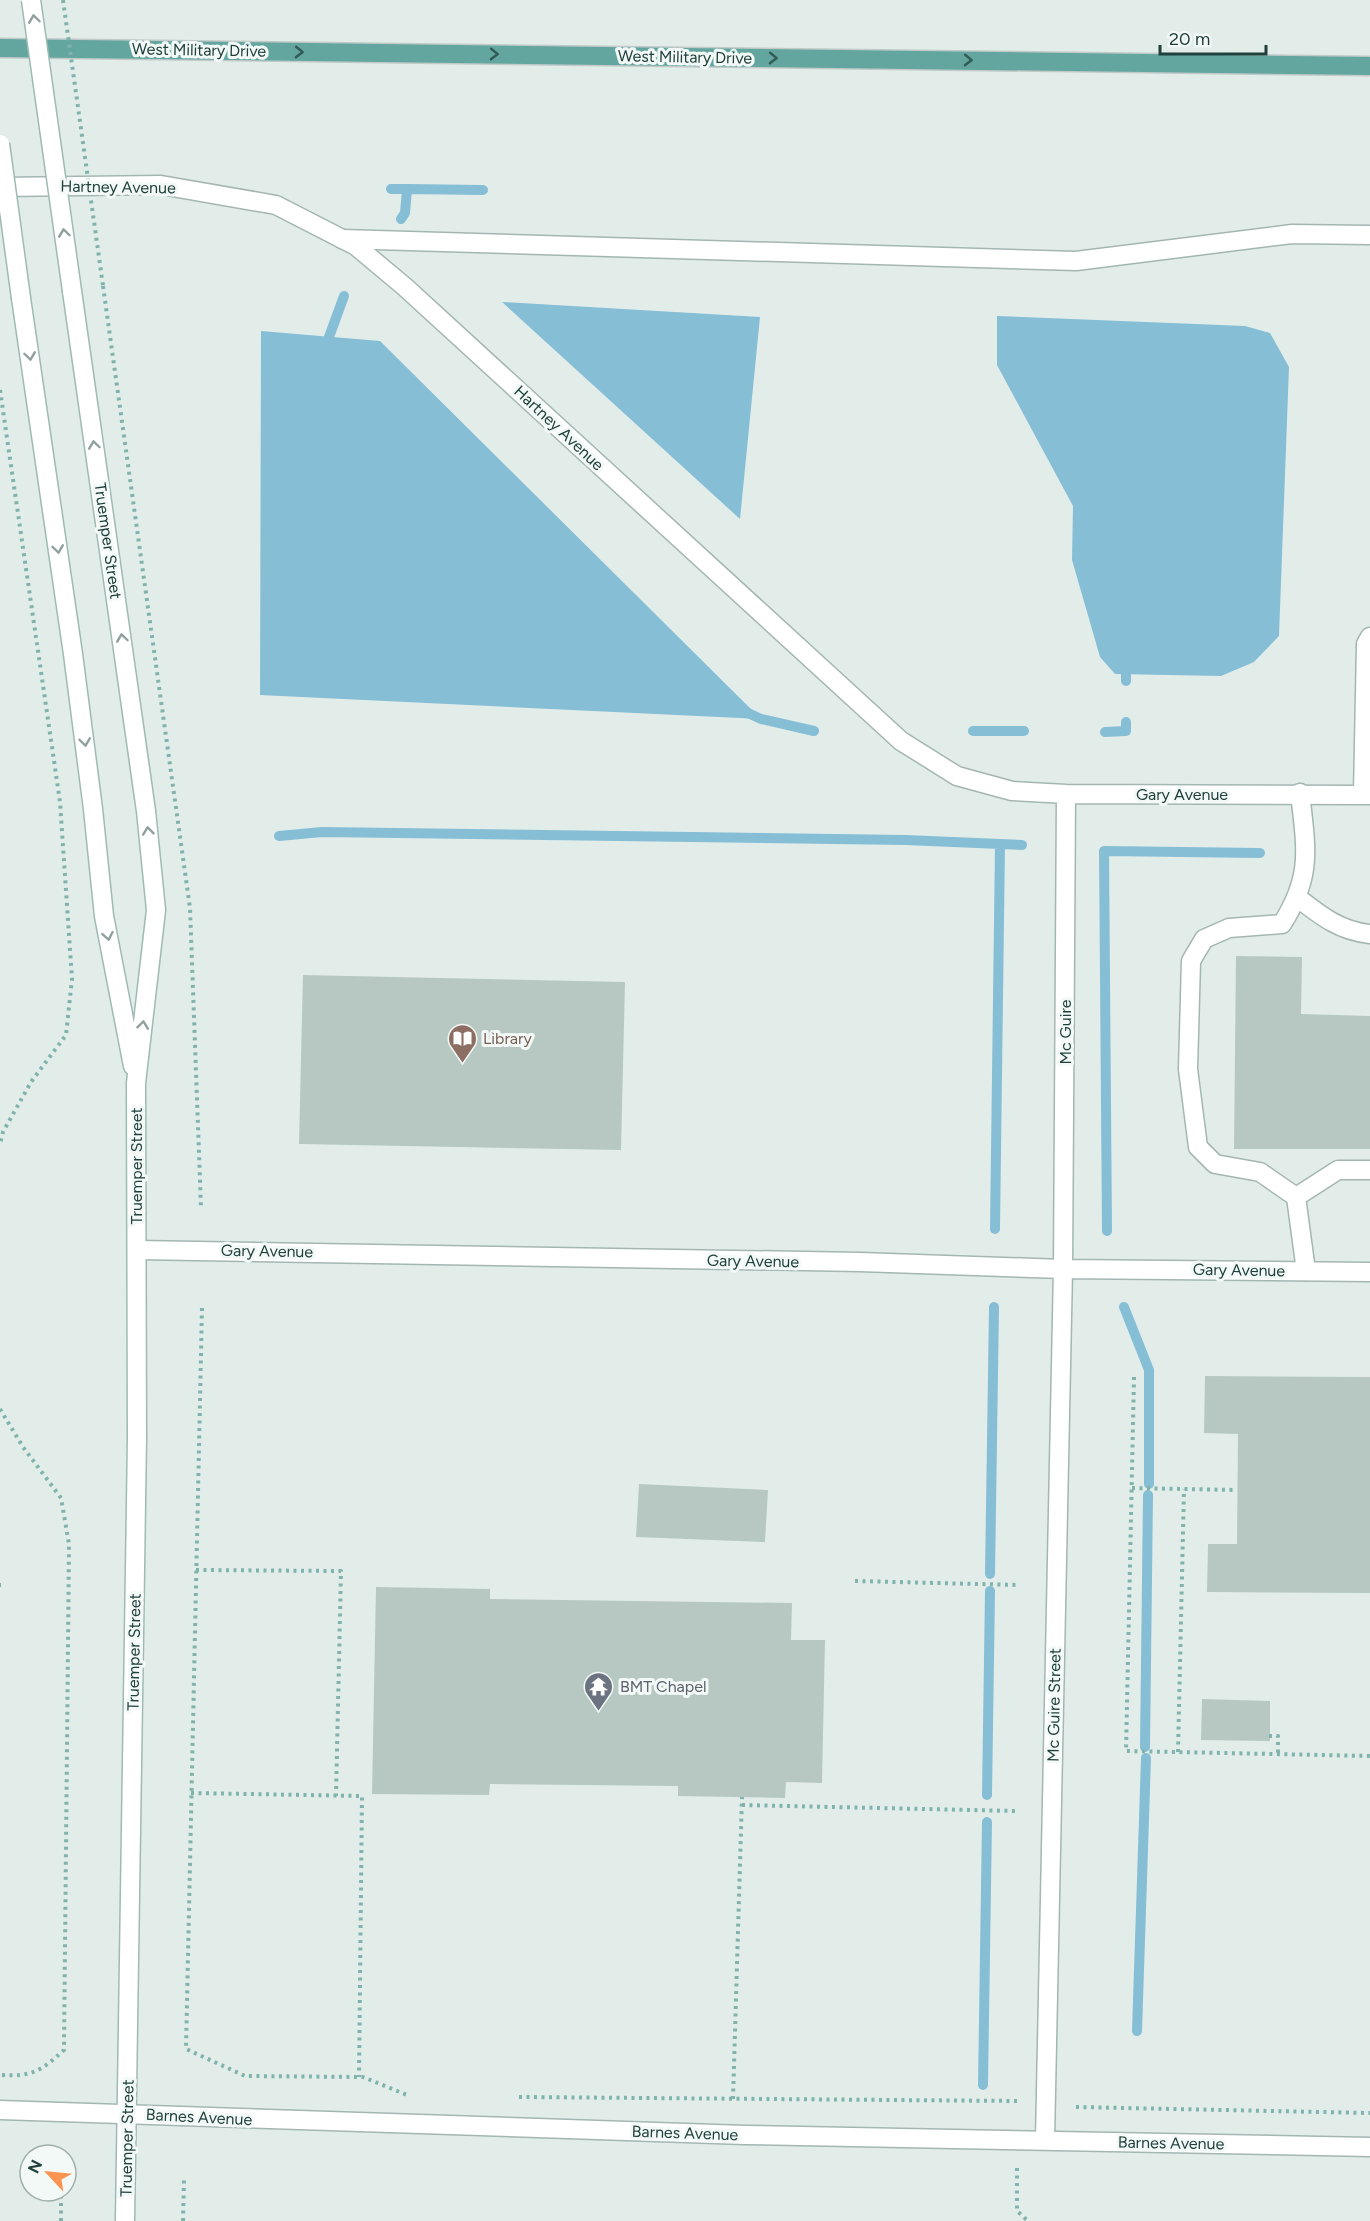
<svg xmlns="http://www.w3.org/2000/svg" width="1370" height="2221" font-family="Figtree,sans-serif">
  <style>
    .water { fill: #86bed6 }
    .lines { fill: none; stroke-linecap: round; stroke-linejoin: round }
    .stream { stroke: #86bed6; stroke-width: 10 }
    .building { fill: #b7c8c3 }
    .lane-casing { stroke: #a4b6b2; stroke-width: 21 }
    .street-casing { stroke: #a4b6b2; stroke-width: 21 }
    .secondary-casing { stroke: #9fbab4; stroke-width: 21 }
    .primary-casing { stroke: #c1cac8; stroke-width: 21 }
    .path { stroke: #80b3ab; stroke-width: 4; stroke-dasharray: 3 4.5; stroke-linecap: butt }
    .lane { stroke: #fff; stroke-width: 18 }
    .street { stroke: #fff; stroke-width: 18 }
    .secondary { stroke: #fff; stroke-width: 18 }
    .primary { stroke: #63a69f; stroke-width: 18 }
    .secondary-bridge-casing { stroke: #9fbab4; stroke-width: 21; stroke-linecap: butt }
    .path-bridge { stroke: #80b3ab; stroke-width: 4; stroke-dasharray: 3 4.5; stroke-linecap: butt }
    .secondary-bridge { stroke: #fff; stroke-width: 18 }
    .oneway { stroke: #90a09e }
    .oneway2 { stroke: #315a55 }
    .labels { text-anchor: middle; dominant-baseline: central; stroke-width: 6; stroke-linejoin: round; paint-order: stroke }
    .street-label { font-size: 16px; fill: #20403c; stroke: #f3f9f7 }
    .education-label { font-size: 16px; fill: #785e54; stroke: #f3f9f7; text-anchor: start }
    .worship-label { font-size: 16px; fill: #5b616d; stroke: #f3f9f7; text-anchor: start }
  </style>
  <rect width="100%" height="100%" fill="#e2edea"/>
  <path class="water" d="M502,302L760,317L740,519Z
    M997,316L1245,326L1270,333L1289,367L1279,636L1254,662L1221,676L1115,674L1100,657L1072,560L1073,506L997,365Z
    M261,331L380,341L761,719L260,695Z"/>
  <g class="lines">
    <path class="stream" d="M391,189H407L405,213L401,219
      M407,189L483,190
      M329,351V337L344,296
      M1126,674V681
      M748,713L761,719L814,731
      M973,731H1024
      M1105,732L1126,731V722
      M279,836L322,832L906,840L1022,845
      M995,1229L1000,844
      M1107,1231L1104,851L1260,853
      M1124,1307L1149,1370V1484
      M990,1574L994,1307
      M1145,1747L1148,1495
      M987,1795L990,1591
      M1137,2031L1146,1758
      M983,2085L987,1822"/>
  </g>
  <path class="building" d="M1236,956L1302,957L1301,1014L1370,1016V1149H1234Z
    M303,975L625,982L621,1150L299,1144Z
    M1205,1376L1370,1377V1593L1207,1592L1208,1544H1237L1238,1434L1204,1433Z
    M639,1484L768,1490L765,1542L636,1537Z
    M376,1587L490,1589V1599L792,1603L791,1640H825L822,1783L786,1782L785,1798L678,1796V1786L490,1784L489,1795L372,1794Z
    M1202,1699L1270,1701V1741L1201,1740Z"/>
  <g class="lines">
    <defs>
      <path id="lane" d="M342,239L1076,261L1292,234L1370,235
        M1300,793C1306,848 1313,875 1282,924L1229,928L1204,939L1191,961L1188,1069L1198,1147L1215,1164L1260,1172L1296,1197L1306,1271
        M1363,794L1366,644L1370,637
        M1298,898C1321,916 1340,931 1370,934
        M1296,1197L1338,1170H1370"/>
      <path id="street" d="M0,187L161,185L276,205L356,246L405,287L901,741L957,776L1012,791L1066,794L1370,795
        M137,1250L860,1262L1063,1269L1370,1272
        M0,2110L745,2135L1370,2147
        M1045,2140L1063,1269L1066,794"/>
      <path id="secondary" d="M72,291L146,811L156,910L136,1083L137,1438L125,2221
        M21,298L73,654L93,809L104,916L133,1066"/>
      <path id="primary" d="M0,48L1370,66"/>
    </defs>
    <use href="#lane" class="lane-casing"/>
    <use href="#street" class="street-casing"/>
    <use href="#secondary" class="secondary-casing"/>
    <use href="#primary" class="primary-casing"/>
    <path class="path" d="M103,286L190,908L201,1208
      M0,390L60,802L72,979L66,1035L31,1082L3,1132L0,1144
      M202,1308L186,2049L245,2076L363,2077L407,2095
      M1134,1377L1126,1751L1370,1756
      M0,1409L23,1447L61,1498L69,1544L64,2050C41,2071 32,2077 0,2075
      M1132,1488L1237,1490
      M196,1570L341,1571L336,1796
      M855,1581L1019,1585
      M0,1585H1
      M1269,1736H1278V1755
      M1178,1752L1184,1489
      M191,1793L362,1796L359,2077
      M742,1805L1015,1811
      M519,2097L1018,2101
      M733,2099L742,1797
      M1076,2107L1370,2113
      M1017,2168V2211L1028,2221
      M61,2221V2191
      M183,2221L184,2180"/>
    <use href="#lane" class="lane"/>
    <use href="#street" class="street"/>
    <use href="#secondary" class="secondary"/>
    <use href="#primary" class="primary"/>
    <defs>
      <path id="secondary-bridge" d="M31,0L72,291
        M0,144L21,298"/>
    </defs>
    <use href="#secondary-bridge" class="secondary-bridge-casing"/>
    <path class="path-bridge" d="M63,0L103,286"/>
    <use href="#secondary-bridge" class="secondary-bridge"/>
  </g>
  <defs><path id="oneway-chevron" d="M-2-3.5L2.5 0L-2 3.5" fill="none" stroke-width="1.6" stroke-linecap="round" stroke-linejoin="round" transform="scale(1.5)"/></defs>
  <g class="oneway">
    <use href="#oneway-chevron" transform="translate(34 19) rotate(-98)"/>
    <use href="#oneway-chevron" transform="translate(64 233) rotate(-98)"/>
    <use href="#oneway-chevron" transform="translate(30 356) rotate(82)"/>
    <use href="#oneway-chevron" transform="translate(94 445) rotate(-98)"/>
    <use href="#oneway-chevron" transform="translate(58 549) rotate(82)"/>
    <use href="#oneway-chevron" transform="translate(122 638) rotate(-98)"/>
    <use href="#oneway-chevron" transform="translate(85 742) rotate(82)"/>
    <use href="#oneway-chevron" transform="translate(148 831) rotate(-96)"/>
    <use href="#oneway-chevron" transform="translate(108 936) rotate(79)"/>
    <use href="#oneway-chevron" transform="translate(143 1025) rotate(-83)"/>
  </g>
  <g class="oneway2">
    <use href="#oneway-chevron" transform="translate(299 52) rotate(1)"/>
    <use href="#oneway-chevron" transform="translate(494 54) rotate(1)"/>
    <use href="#oneway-chevron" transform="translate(773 58) rotate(1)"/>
    <use href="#oneway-chevron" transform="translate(968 60) rotate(1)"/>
  </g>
  <defs>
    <symbol id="library-pin" viewBox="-11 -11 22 30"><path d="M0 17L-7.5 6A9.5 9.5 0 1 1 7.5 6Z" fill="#8d6e63" stroke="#f3f9f7"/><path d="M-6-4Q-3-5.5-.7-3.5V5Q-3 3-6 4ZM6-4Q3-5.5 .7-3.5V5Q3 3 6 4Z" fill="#fff"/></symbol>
    <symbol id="temple-pin" viewBox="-11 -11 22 30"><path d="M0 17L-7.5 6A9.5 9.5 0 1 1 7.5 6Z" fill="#6b7280" stroke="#f3f9f7"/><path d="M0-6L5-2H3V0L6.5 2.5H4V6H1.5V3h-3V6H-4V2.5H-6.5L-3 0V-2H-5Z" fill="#fff"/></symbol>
  </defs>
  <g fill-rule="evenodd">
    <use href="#library-pin" x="446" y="1022" width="33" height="45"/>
    <use href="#temple-pin" x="582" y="1670" width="33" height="45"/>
  </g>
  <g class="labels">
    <g class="street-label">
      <text transform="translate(199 50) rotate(1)">West Military Drive</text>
      <text transform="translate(685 57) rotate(1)">West Military Drive</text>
      <text transform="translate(118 187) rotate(1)">Hartney Avenue</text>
      <text transform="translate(559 428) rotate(43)">Hartney Avenue</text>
      <text transform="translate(108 541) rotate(82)">Truemper Street</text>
      <text x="1182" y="794">Gary Avenue</text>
      <text transform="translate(1065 1032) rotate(-90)">Mc Guire</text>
      <text transform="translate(136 1166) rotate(-90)">Truemper Street</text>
      <text transform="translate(267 1251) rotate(1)">Gary Avenue</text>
      <text transform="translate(753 1261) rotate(1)">Gary Avenue</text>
      <text transform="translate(1239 1270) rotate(1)">Gary Avenue</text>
      <text transform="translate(134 1652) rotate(-89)">Truemper Street</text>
      <text transform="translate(1054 1705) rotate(-89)">Mc Guire Street</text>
      <text transform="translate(199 2117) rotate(3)">Barnes Avenue</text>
      <text transform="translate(685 2133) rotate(2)">Barnes Avenue</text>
      <text transform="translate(127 2138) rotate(-89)">Truemper Street</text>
      <text transform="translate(1171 2143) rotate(1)">Barnes Avenue</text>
    </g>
    <g class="education-label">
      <text x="483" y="1038">Library</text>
    </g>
    <g class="worship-label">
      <text x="620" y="1686">BMT Chapel</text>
    </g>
  </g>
  <g transform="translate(48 2173) rotate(296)"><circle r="28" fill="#f3f9f7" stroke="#9fafac" stroke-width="1.5"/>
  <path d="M0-4.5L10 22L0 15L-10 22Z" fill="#fc9451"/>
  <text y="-9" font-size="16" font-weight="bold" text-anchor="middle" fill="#20403c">N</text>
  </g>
  <path d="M1160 45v9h106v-9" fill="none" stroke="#20403c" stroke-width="3"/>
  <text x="1169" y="45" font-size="18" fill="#20403c" stroke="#f3f9f7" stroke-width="4.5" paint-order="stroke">20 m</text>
</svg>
